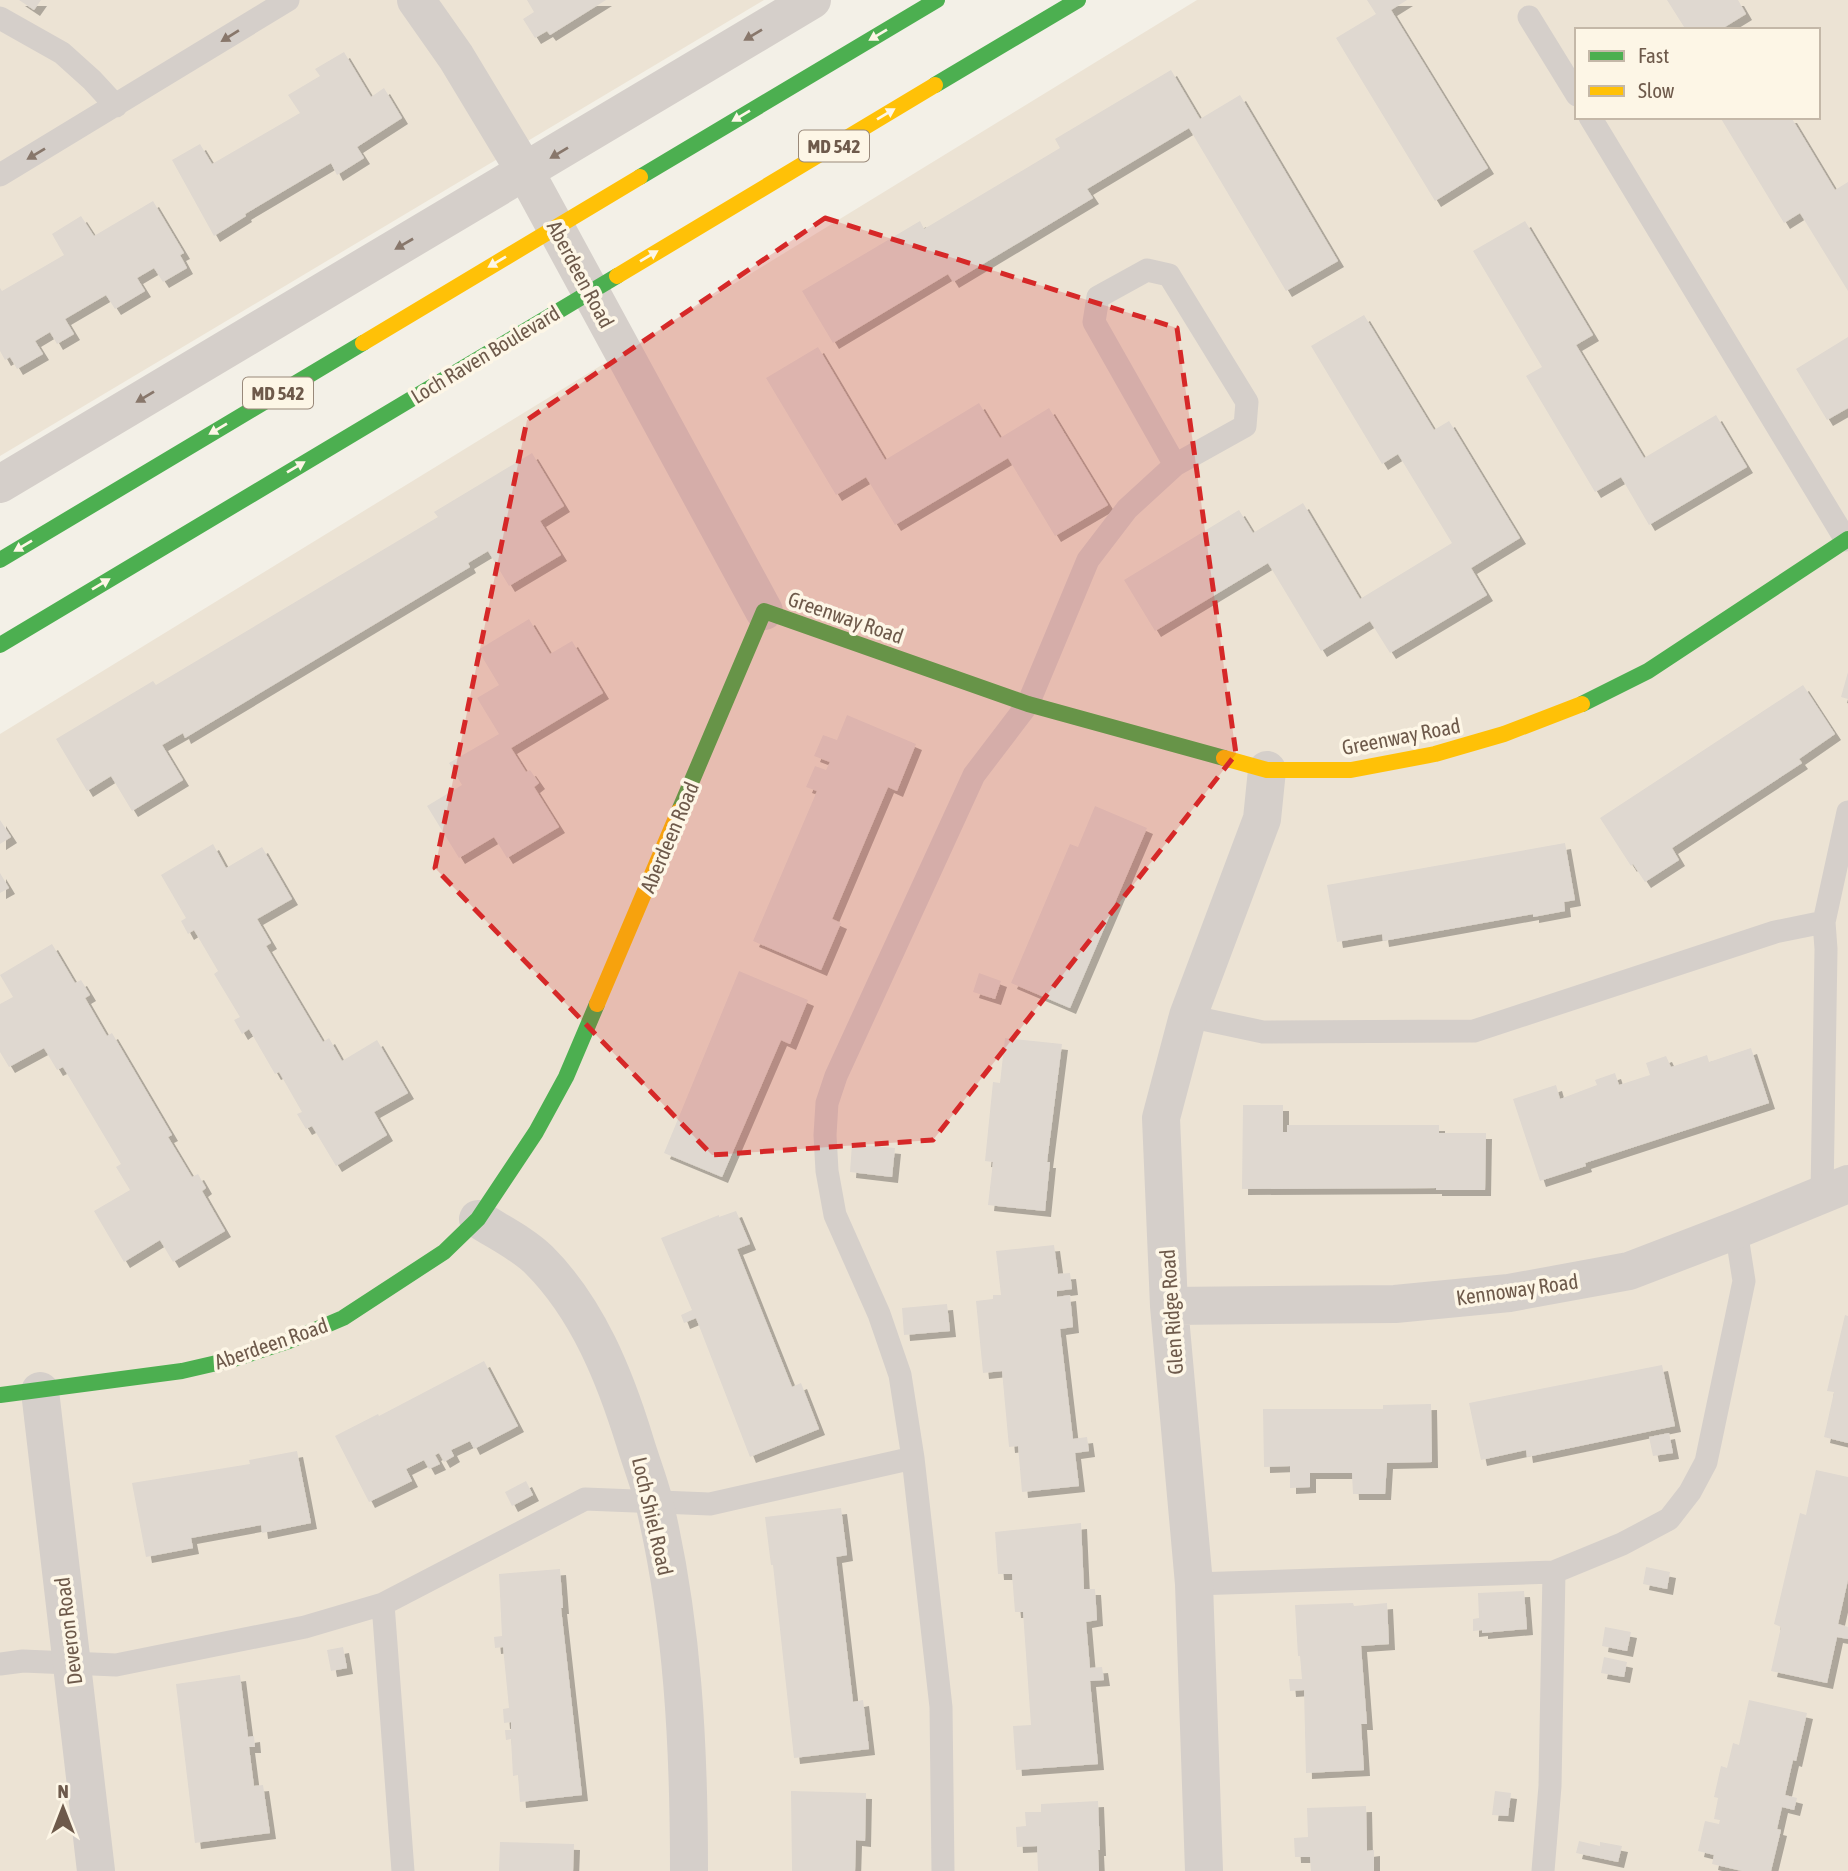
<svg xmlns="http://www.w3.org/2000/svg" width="1848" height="1871" font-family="'Asap Condensed',sans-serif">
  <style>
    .residential { fill: #ece3d4; fill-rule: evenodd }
    .building { fill: #dfd8d0; filter: url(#shadow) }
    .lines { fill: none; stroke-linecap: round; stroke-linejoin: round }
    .lane { stroke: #d5cfca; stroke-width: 23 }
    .street { stroke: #d5cfca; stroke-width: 38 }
    .fast { stroke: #4caf50; stroke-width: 16 }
    .slow { stroke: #ffc107; stroke-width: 16 }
    .oneway { fill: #88776b }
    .oneway2 { fill: #fdf6e6 }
    .marked { fill: #d62828; fill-opacity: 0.2; stroke: #d62828; stroke-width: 5; stroke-dasharray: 14 9; stroke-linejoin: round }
    .labels { text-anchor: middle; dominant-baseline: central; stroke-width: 7; stroke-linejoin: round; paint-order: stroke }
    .shield { fill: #fdf6e6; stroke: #99897a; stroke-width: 2 }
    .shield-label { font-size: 19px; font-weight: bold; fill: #6e5a4b }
    .street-label { font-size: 21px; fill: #6e5a4b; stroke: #fdf6e6 }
  </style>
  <defs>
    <filter id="shadow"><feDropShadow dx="6" dy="6" stdDeviation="0" flood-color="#0004"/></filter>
  </defs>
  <rect width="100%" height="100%" fill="#f3f0e7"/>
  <path class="residential" d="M0,0H764L0,456Z
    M1197,0H1848V1871H0V734ZM1577,30H1818V117H1577Z"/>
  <path class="building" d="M19,0H41L34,10Z
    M527,0H606L550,35L547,31L535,38L523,19L534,12Z
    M1367,0H1407L1391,10L1488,168L1435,201L1336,38L1376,14Z
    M1667,0H1738L1746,14L1720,30H1686Z
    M344,52L371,97L384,88L402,118L357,147L364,158L337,175L331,163L245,214L246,216L214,236L172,160L200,144L212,164L300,113L288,95L320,76L315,69Z
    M1171,70L1200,119L1240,95L1338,261L1286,291L1189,128L1087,189L1093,198L953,282L948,274L833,343L802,291L920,221L924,229L1060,148L1055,139Z
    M1720,117H1791L1835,190L1848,182V291L1800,213L1784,223Z
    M153,201L184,253L180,255L187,268L163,282L154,268L137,278L145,291L115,309L106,295L65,319L74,334L57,344L50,332L35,341L43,354L17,369L10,357L5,360L0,351V288L2,291L64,255L52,234L81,216L94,236Z
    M1525,221L1593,335L1576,345L1644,458L1716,415L1747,467L1649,525L1621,477L1595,492L1526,376L1542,367L1473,251Z
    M1364,315L1434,430L1449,421L1520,538L1471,568L1487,595L1390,653L1370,621L1321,651L1268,563L1155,631L1124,580L1239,510L1253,533L1303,503L1360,599L1452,543L1398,454L1382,464L1311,346Z
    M1848,337V408L1827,420L1796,369Z
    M818,347L885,460L979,403L1000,438L1049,408L1108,505L1055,536L1008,458L895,525L866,477L836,495L766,378Z
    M532,453L564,506L540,521L561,555L509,586L488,551L468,563L470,567L185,738L183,733L162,745L183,780L132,811L111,776L87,791L56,739L153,681L156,685L438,517L434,512Z
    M529,619L550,654L572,641L603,693L511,748L526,772L530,770L539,783L534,787L559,827L507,858L494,837L459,858L427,806L462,785L449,763L499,734L477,698L499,685L478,650Z
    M1848,672V699L1841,697Z
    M1803,685L1835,734L1799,759L1802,763L1672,848L1679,860L1645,882L1633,864L1631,866L1600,818Z
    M847,715L916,744L897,791L888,787L832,919L841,923L821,970L753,941L817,791L806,787L815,766L826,770L830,762L814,756L823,735L837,740Z
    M1095,806L1147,828L1070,1008L1011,983L1070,844L1078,847Z
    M0,820L11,837L0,844Z
    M1565,843L1575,900L1564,902L1565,911L1533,917V914L1383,941L1382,934L1337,942L1327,885Z
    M213,844L226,868L262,847L292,899L257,919L271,943L266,946L323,1042L329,1038L342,1061L377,1040L408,1093L374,1112L387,1135L336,1166L312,1126L306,1129L297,1114L302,1112L279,1072L275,1074L249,1029L242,1034L234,1020L240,1017L214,974L218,971L194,930L188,934L181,921L186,918L161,875Z
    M0,873L9,888L0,893Z
    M52,944L75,983L81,980L90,995L85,998L107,1036L112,1033L172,1135L168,1137L192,1177L198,1174L206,1188L202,1191L225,1231L173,1262L160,1240L124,1262L94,1211L130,1190L116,1167L121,1164L63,1067L57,1070L44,1048L9,1067L0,1052V1004L13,997L0,975Z
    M739,971L808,1000L790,1044L781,1040L722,1177L664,1153Z
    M979,973L1001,981L995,999L973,992Z
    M1005,1038L1062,1044L1047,1162H1050L1045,1211L988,1205L993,1162L985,1161L993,1082L1000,1083Z
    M1751,1048L1769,1103L1585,1163L1586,1166L1540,1181L1513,1099L1556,1085L1560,1099L1597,1085L1595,1080L1615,1073L1619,1085L1650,1075L1646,1063L1666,1056L1671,1067L1707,1055L1709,1062Z
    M1243,1105H1283V1132H1287V1125H1439V1133H1486L1485,1190H1436V1188L1242,1189Z
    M852,1144L895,1148L892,1177L850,1172Z
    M736,1211L750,1244L737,1249L792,1387L801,1383L819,1429L750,1457L696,1318L684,1323L681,1315L692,1310L661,1238L719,1215V1217Z
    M1054,1245L1058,1274L1070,1273L1072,1289L1057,1291V1297L1070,1295L1073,1327L1060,1329L1073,1439L1087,1437L1089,1451L1075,1453L1079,1486L1022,1492L1018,1446L1009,1447L1002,1371L983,1373L976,1301L993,1299V1295H1001L996,1251Z
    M947,1304L950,1331L904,1335L902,1308Z
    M1845,1315L1848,1316V1443L1824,1437L1834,1392L1827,1391Z
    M484,1361L518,1426L474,1449L470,1441L451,1450L454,1456L444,1462L439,1453L435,1455L440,1464L429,1469L424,1460L406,1469L412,1481L369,1502L335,1436L378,1414L379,1416Z
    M1662,1365L1675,1426L1527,1457L1526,1450L1481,1460L1469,1403Z
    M1431,1404L1432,1462L1387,1463L1385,1494H1353L1352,1473H1310V1487L1290,1488V1466L1264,1467L1263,1409H1383V1405Z
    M1669,1433L1673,1453L1653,1456L1649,1437Z
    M297,1451L311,1523L262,1533L261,1525L191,1538L193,1548L146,1557L132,1483L250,1464L249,1460Z
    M1816,1470L1848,1477V1580L1838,1624L1848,1627V1639L1837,1637L1827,1683L1771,1671L1781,1627L1774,1624L1800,1513L1806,1515Z
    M526,1481L533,1495L512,1506L505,1492Z
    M841,1508L847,1555L836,1557L853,1702L863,1700L869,1749L794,1758L773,1565H771L765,1517Z
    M1081,1523L1084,1589H1095L1097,1620L1086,1622L1090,1668L1102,1667L1104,1680L1090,1681L1098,1764L1016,1770L1013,1726L1031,1725L1023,1612H1015L1012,1574H998L995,1532Z
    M1646,1567L1670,1572L1667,1589L1643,1584Z
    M560,1569L563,1608H561L582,1795L520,1802L518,1775L513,1776L511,1739L506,1740L505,1730H511V1722L504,1723L503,1709L509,1708L503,1647L495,1648L494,1637L502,1636L499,1574Z
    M1524,1591L1527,1629L1482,1633V1630L1473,1631V1619L1479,1618L1478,1593Z
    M1353,1603L1354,1606L1387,1603L1389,1644L1361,1646L1367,1724H1361L1364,1770L1306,1773L1304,1690L1290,1691L1289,1679H1302L1300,1656H1298L1295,1605Z
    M1605,1627L1631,1632L1627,1651L1602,1646Z
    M343,1647L347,1668L331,1671L327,1650Z
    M1604,1657L1627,1662L1624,1677L1601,1673Z
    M240,1675L248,1737L254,1736L255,1747H249L254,1786L263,1785L270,1833L195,1843L176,1684Z
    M1749,1700L1807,1713L1796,1761L1793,1760L1785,1795L1797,1798L1794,1810L1782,1807L1777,1829L1781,1830L1771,1871H1742L1712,1864L1714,1855L1698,1851L1705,1821L1719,1824L1720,1820L1714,1819L1718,1798L1714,1797L1721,1766L1727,1768L1733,1743L1739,1745Z
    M791,1791L866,1793L865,1841L856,1840L855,1871H792Z
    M1495,1791L1511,1793L1508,1816L1492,1815Z
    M1098,1801L1100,1850H1098L1099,1871H1038L1037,1846L1017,1847L1016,1827L1026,1826L1025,1812H1041V1804Z
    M1366,1806L1367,1851L1374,1850V1871H1311L1310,1857H1295L1294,1838L1308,1837L1307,1808Z
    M1579,1841L1600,1846V1842L1622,1846L1618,1862L1576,1853Z
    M500,1842L574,1844L573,1871H499Z"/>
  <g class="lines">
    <path class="lane" d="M1529,17L1577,95
      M0,18L62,53L92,80L116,106
      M1590,117L1846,540
      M0,175L288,0
      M1188,1016L1263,1032L1474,1031L1775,932L1824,922
      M1822,1195L1826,949L1824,922L1848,812
      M1194,1584L1554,1572L1622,1544L1669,1519L1690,1492L1706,1462L1744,1281L1736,1230
      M0,1664L23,1661L116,1665L305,1627L383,1604
      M403,1871L383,1604L585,1499L710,1504L913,1458
      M943,1871L941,1707L913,1458L900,1375L879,1314L835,1215L827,1171L825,1135L827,1103L836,1076L974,775L1028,704L1088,560L1127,509L1175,465L1245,426L1247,402L1169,275L1147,270L1098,297L1094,322L1175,465
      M1543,1871L1550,1786L1554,1572"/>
    <path class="street" d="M416,0L456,57L526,173L764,611
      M0,484C270,322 542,163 812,0
      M478,1219C498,1232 523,1244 539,1260C588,1309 615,1377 635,1442C641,1462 649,1482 654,1502C683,1623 689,1747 689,1871
      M1169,1306L1395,1304L1509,1293L1629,1271L1736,1230L1848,1184
      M40,1391L96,1871
      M1204,1871L1194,1584L1169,1306L1161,1118L1188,1016L1262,819L1267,770"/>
    <path class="fast" d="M935,85L1078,0
      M640,177L937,0
      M0,560L363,343
      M0,645L617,276
      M1582,704L1648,671L1848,539
      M679,811L764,611L1028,704L1224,758
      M0,1395L182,1371L234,1359L289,1341L343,1318L444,1252L478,1219L536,1132L566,1077L597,1004"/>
    <path class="slow" d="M617,276L935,85
      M363,343L640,177
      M1224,758L1267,770H1351L1435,754L1504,734L1582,704
      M597,1004L679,811"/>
  </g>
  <defs><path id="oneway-solid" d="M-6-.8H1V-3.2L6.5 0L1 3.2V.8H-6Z" transform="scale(1.75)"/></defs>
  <g class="oneway">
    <use href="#oneway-solid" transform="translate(753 35) rotate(149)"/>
    <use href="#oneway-solid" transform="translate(230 36) rotate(148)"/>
    <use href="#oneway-solid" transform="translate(559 153) rotate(149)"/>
    <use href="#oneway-solid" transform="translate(36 154) rotate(149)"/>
    <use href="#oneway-solid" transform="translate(404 244) rotate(150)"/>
    <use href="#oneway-solid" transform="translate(145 397) rotate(149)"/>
  </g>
  <g class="oneway2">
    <use href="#oneway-solid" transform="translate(878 35) rotate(149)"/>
    <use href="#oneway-solid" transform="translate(886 114) rotate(-31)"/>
    <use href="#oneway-solid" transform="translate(741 116) rotate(149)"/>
    <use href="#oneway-solid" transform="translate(649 256) rotate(-31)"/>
    <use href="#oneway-solid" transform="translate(497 262) rotate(149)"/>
    <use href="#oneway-solid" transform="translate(218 429) rotate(149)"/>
    <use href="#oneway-solid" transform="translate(296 467) rotate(-31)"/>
    <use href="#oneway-solid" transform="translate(23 546) rotate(149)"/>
    <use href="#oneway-solid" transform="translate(101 584) rotate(-31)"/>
  </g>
  <path class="marked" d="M825,218L1177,328L1236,754L933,1140L712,1155L435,868L527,420Z"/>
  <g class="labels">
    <g class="shield">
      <rect x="799" y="130.5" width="70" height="31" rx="5"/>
      <rect x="243" y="377.5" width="70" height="31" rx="5"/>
    </g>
    <g class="shield-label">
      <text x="834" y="146">MD 542</text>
      <text x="278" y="393">MD 542</text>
    </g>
    <g class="street-label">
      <text transform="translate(581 274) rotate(62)">Aberdeen Road</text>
      <text transform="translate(485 354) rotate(-31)">Loch Raven Boulevard</text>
      <text transform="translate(846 617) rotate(19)">Greenway Road</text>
      <text transform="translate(1401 736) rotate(-11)">Greenway Road</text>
      <text transform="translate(669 837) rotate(-67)">Aberdeen Road</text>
      <text transform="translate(1517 1289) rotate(-8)">Kennoway Road</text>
      <text transform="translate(1171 1312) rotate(-94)">Glen Ridge Road</text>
      <text transform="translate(271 1343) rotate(-19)">Aberdeen Road</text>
      <text transform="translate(653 1516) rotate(77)">Loch Shiel Road</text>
      <text transform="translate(68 1631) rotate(-97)">Deveron Road</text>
    </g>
  </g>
  <rect x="1575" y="28" width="245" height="91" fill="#fdf6e6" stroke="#c4b8a8" stroke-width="2"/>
  <rect x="1589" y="51" width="35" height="10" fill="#4caf50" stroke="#c4b8a8" stroke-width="2"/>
  <text x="1638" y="63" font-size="21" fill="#6e5a4b">Fast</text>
  <rect x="1589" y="86" width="35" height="10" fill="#ffc107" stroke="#c4b8a8" stroke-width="2"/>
  <text x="1638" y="98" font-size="21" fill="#6e5a4b">Slow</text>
  <g transform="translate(63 1808)" stroke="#fdf6e6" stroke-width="5" paint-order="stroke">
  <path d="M0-5L12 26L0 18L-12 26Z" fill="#6e5a4b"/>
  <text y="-10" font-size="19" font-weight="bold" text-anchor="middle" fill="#6e5a4b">N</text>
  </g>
</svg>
